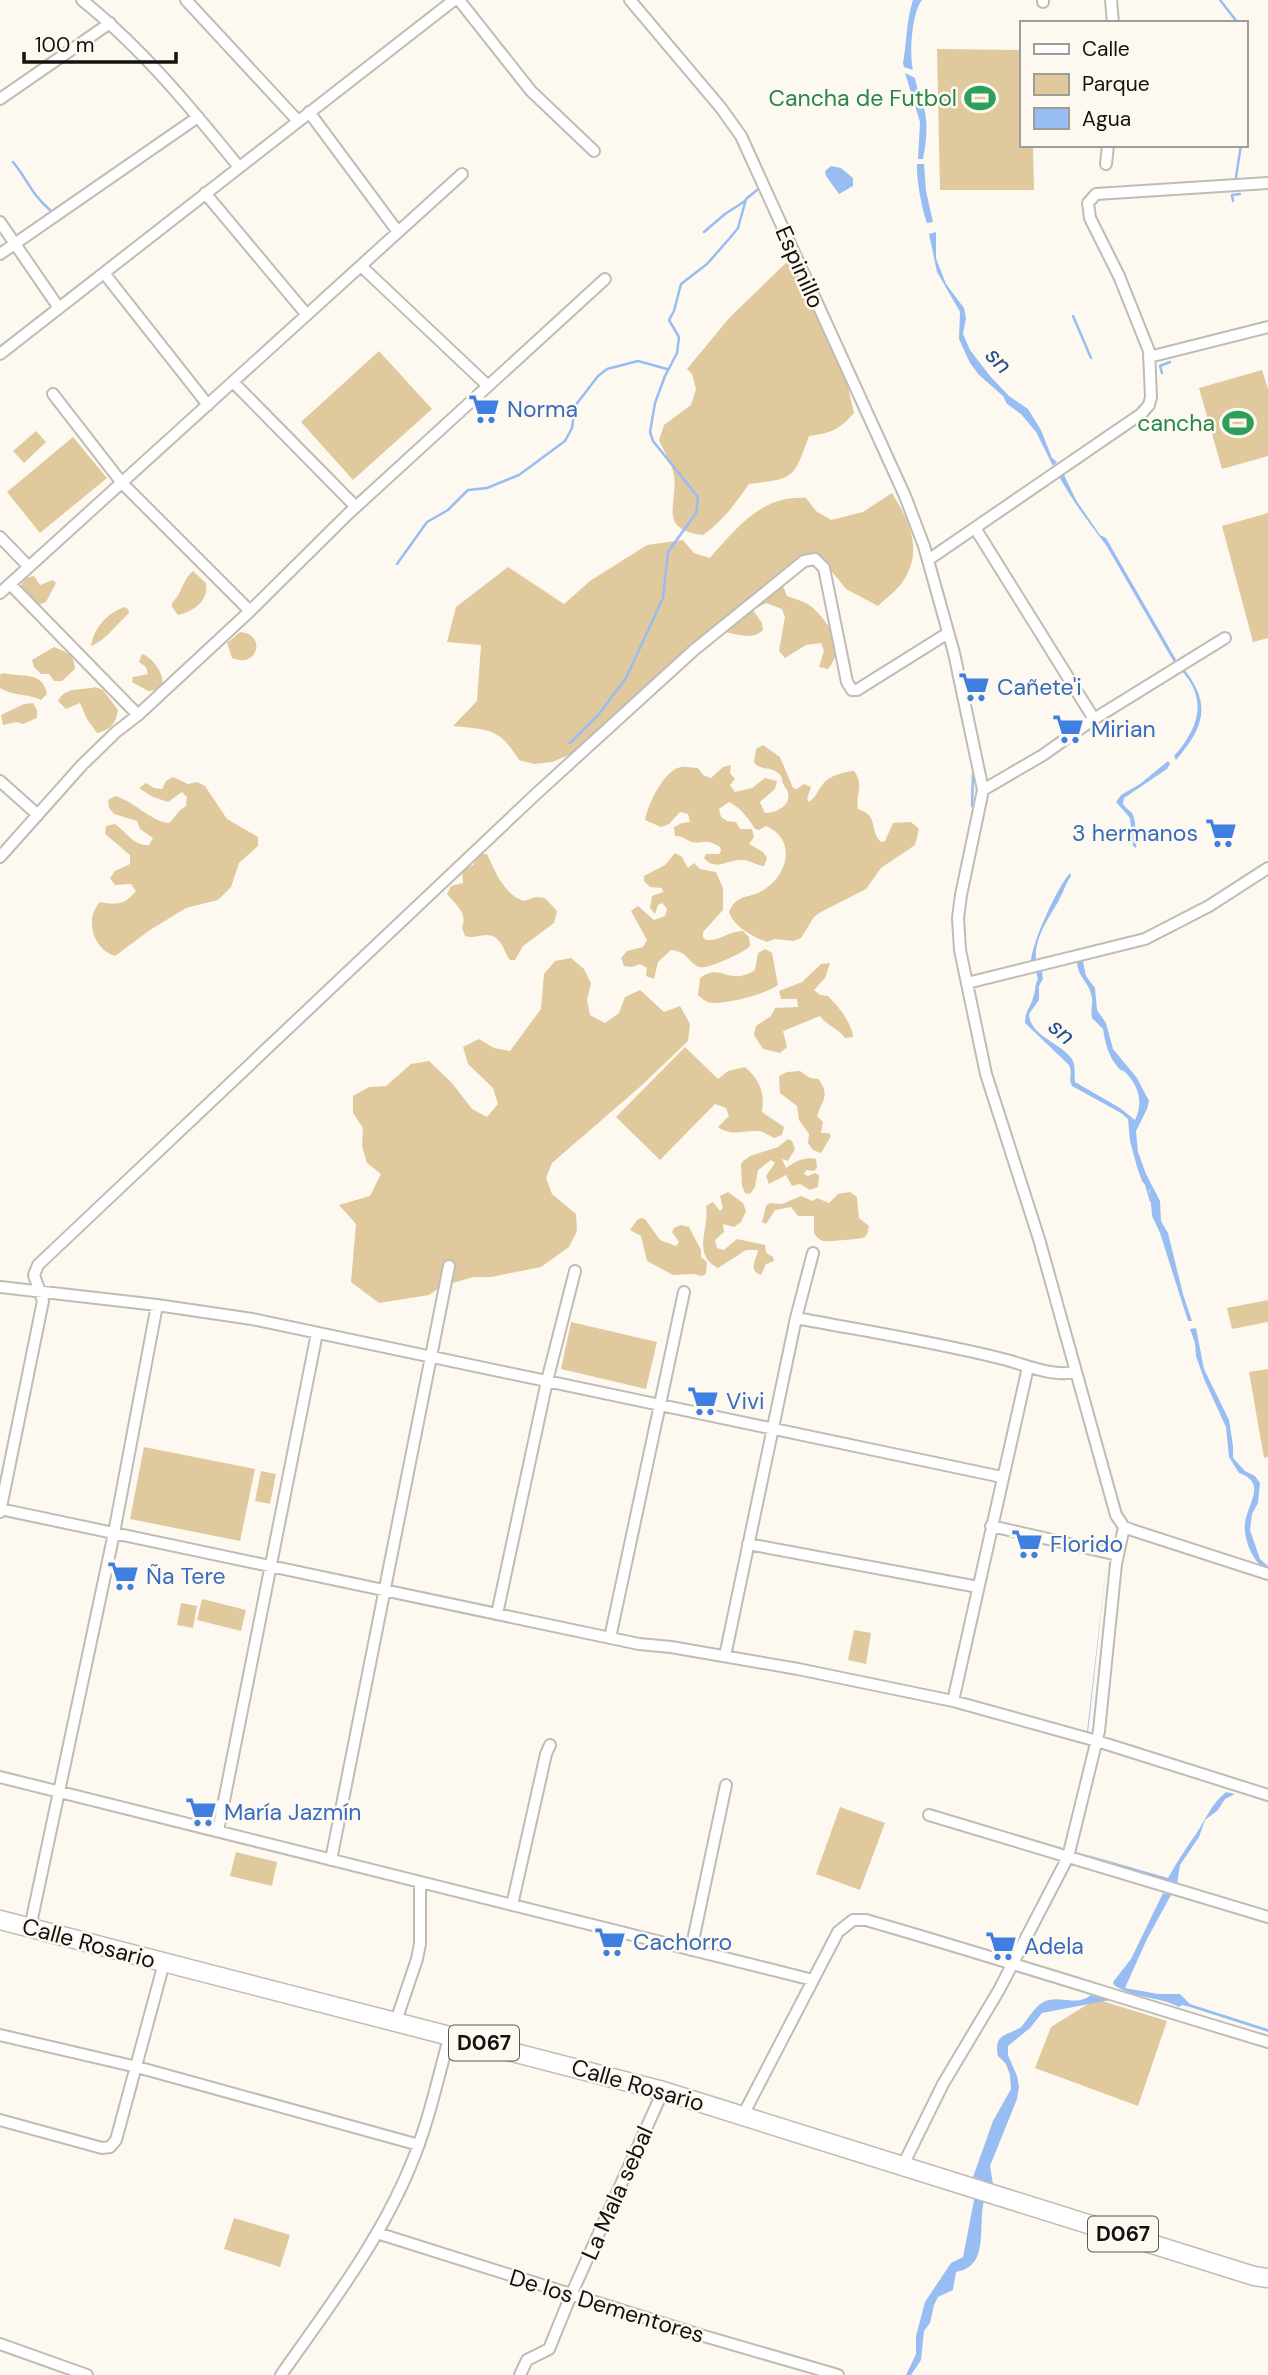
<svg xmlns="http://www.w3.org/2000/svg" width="1268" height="2375" font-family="'DM Sans',sans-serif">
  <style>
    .green { fill: #e0c99c }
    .water { fill: #98bdf3 }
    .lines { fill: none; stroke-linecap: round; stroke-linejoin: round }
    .stream { stroke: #98bdf3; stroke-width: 2.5 }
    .street-casing { stroke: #c0bcb5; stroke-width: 14 }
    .primary-casing { stroke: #c0bcb5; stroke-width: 21 }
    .street { stroke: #fff; stroke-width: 10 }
    .primary { stroke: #fff; stroke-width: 18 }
    .labels { text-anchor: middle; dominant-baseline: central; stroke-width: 5; stroke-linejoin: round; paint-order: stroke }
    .shield { fill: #fdf9f1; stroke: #595754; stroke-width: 2 }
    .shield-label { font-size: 21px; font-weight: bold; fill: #131210 }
    .leisure-label { font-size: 23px; fill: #27864d; stroke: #fdf9f1; text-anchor: end }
    .street-label { font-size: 23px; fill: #131210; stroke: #fdf9f1 }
    .shop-label { font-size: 23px; fill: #366cbe; stroke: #fdf9f1; text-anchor: start }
    .water-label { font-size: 24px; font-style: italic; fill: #244f90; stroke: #fdf9f1 }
  </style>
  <rect width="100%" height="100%" fill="#fdf9f1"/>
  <path class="green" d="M937,49L1021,50V145H1033L1034,190H940Z
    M790,259L806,264L834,328L854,413C839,430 831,433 809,436C793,480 795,478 749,484C735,504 723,521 703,535C654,529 681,501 673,471C670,460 663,450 659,440L664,425L691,405L696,389L692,374L687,369L730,317Z
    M379,351L432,409L353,480L301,422Z
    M1262,370L1268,389V456L1222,469L1199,388Z
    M36,431L46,442L24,463L13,451Z
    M73,437L107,478L40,533L7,492Z
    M892,493C910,522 924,551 902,583C896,591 885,599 878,606L846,589L825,563L807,561L781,581L787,596C795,599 806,602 812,607C830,624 847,647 828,669L819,667L824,651L821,643L806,645L785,658L779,651L785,617L782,609L766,603L753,610L762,623L763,630C751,642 735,632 720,632L599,743L552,762L534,764L519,760C499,727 488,730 453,726L477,701L481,645L447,642L456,607L508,567L564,604L590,581L647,545L683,540L694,553L710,558C737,527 762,495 806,498L816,511L831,520L863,512Z
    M1268,513V638L1253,642L1222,526Z
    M193,571L206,583C209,601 194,611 178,615L172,607V603C183,592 182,580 193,571Z
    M34,576L40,585L53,580L56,583L46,602L38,605L29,602L21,585L26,578Z
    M124,607L128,609L129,613C118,623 104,642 91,646C94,628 106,614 124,607Z
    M240,632C267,634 258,669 232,658L227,643Z
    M54,647C66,652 75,654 75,669L62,681H54L49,674H41L34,667L32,660Z
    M142,654C153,658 163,672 163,685L157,690L148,691L132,682L133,677L148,674L146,667L139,662Z
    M3,673C21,678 43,670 47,694L41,700C26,693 12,696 0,688V675Z
    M95,687L103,690L118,710C116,723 111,730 97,733L87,719L80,703L66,709L58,701C66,686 80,691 95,687Z
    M33,703L37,710V718L23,724L16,722L3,725L1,715L24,704Z
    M763,745L780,757L793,788L797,789L804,784L811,787L807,799L809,802C817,796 818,790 823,784C828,776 847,771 854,771C865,786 855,794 858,809C880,816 868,829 881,842L885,841L893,823L911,822L919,829L915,845L881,868L866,889L821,912L814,917L801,938L793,941L775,939L767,942C753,937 734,927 729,912C736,893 751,899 765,889C789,873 796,839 766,826L759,830L755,829C749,819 740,807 729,802L719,809L721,817L727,821L736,822L740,829H752L754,837L749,844L763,852L767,858L764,866C756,865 749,860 742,860C727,859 716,872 704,858L706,854H719L721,851L720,847C704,837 703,845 692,842C686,840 683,836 675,836L674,827L682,823L690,822L688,814L680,812L669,824L661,827L645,820C648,804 664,770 681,767C686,766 694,768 698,768L703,775L711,778L723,767L731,765L730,773L735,779L730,785L735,792L752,788L765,778L777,781L775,789L760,802L765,813C775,813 791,806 788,793C788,790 784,787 783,783C781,778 783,777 778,773C770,766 760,771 754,762L756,749Z
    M173,777L188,784L197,782L205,786L227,819L258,837V846L239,863L231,887L218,900L186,908L150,930L115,956C93,949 84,919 100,902C116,905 125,905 136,891L131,884L115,885L110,878L115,871L130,864V855L105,834L106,826L115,824C126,832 134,846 149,845L153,838L140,829L137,821L114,814L109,808L108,800L115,796C134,801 150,821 169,823C176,817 178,810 186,806L187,797L182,792L168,802L153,797L139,788L146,783L154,788L162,789L166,781Z
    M675,853L682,857L688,868L694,863L700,869L716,872L723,888V910L703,932V937L706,940C721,941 729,931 743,931L749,937L750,946C744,953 706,970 699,967C686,961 689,952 671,950L658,962L654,979L646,976L647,968L640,964L632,967L624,966L621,958L627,951L643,947L647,940L631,911L638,906L654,920L665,916L667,909L662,903L658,905L655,914L650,908L652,896L663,892L662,888L650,887L644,881V876L665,865Z
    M479,854H487C495,871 504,895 524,901L536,897L545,898L557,911L554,923L523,946L515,960H510C505,953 504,946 498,940C488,929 477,940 465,936L462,928C468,913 456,905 447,894L451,886L463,883L462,871L473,865Z
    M765,949L772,953L778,985C766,994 728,1004 713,1003C707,1003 702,999 698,995L700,978C722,962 728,987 755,970L758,953Z
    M571,958L584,969L591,983L587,1000L590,1015L605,1023L619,1013L625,997L640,990L664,1012L680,1006L690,1024L688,1041L641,1086L552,1163L546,1178L552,1194L576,1214L577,1231L569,1247L541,1267L491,1277H474L442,1286L429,1295L379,1303L351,1282L356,1224L339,1205L370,1196L381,1174L367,1163L362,1146L363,1128L353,1113V1096L369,1087L386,1086L411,1064L429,1061L452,1083L472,1109L487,1117L498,1104L493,1088L468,1064L463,1047L479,1039L494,1048L510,1051L541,1009L544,974L555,961Z
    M830,963L825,978L814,990L820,995L828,996C838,1006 852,1023 853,1037L845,1038C838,1028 827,1026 820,1016L783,1031L787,1047L780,1053L763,1049L754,1035L756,1026L771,1016L775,1008L798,1007L797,999H781L779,991L802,982L821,964Z
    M685,1047L718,1079L728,1071L745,1067C760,1080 765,1093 762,1112L784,1127L782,1135L774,1138C769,1136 763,1131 758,1131C742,1130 732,1137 718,1127L729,1116L726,1108L715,1104L660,1160L616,1117Z
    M800,1071L810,1078L818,1079C831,1094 822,1101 817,1116L823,1122L821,1133H829L831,1136L821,1153L813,1150L808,1143L809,1134L799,1120L797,1106L780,1093L779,1076L787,1072Z
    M788,1139L792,1141L795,1149L788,1161L782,1159L786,1168C794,1162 805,1156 816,1159L817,1168L814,1171L806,1170L804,1174L808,1176L815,1173L819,1175L818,1187L810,1190L800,1184L792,1186L786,1175L769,1184L766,1176L775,1163L771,1160L758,1170L755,1187L750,1194L745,1193L742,1186L741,1164L743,1161L750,1156L778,1147Z
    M728,1192L743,1203L746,1211L741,1222L734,1227L723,1224L724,1232L715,1240L717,1248L724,1250L737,1239L765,1245L766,1253L773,1257L774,1261L766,1264L761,1275C747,1270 757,1259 758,1250H746L718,1268C691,1255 710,1227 706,1206L713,1202L720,1211L723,1208L720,1196Z
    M850,1192L857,1197L859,1218L869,1226C868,1230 868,1234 865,1237C862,1239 826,1242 823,1241C818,1239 817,1237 814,1233V1216H798L791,1207L775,1210L766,1224L762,1222L766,1206L770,1203L782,1204L801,1196L813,1201L817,1198L829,1203L838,1194Z
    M641,1218L645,1219L660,1240L676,1246L679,1242L672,1232L674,1228L681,1225L689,1227L701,1250V1257L707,1262L706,1274L702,1276L694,1274L673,1275L647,1261L641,1236L630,1230L637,1220Z
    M1268,1300V1322L1232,1329L1227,1308Z
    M571,1322L657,1342L646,1389L561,1369Z
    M1268,1369V1457L1264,1458L1249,1372Z
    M144,1447L255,1469L240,1541L130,1519Z
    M261,1471L276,1474L270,1504L255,1501Z
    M202,1599L246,1610L241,1631L197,1620Z
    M181,1603L197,1606L193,1628L177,1625Z
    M854,1630L871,1633L866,1664L848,1660Z
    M840,1807L885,1823L860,1890L816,1874Z
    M236,1852L277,1862L272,1886L230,1876Z
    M1096,1999L1167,2021L1138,2106L1035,2068L1051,2027Z
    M234,2218L290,2235L280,2267L224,2249Z"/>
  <path class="water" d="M913,0H922C912,12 909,54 913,70L904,67L903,63C907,42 906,21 913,0Z
    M905,73L915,78C917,90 922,100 925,112C928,127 926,144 923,159H918L920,122Z
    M917,164H924L926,191L933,222L927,223C922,209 916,178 917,164Z
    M831,166L841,168L853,178V186L839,194L826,176L825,171Z
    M936,232V258L946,284L964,308L966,318L963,334L970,350L990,376L1009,396L1028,409L1041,430L1052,458L1057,462L1053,466L1036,432L1021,414L1007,404L1003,396L979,375L970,363L959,339L960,312L937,272L929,234Z
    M1064,475L1076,500L1100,535L1106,538L1178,663L1175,664L1106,545C1090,524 1073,502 1060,478Z
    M1184,669C1212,705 1204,727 1176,760L1174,756C1198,729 1209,700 1181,670Z
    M1168,761L1170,764L1167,769L1124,798L1123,804C1126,808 1129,810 1132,813C1136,819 1137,841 1136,848L1133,846L1130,818L1116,802L1121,795L1140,784Z
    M1070,873L1071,876C1066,883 1063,893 1058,902C1048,919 1034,939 1036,960L1031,961C1032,942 1058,886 1070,873Z
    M1083,961L1086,976L1095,988L1097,1010L1106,1023L1113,1049L1137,1078L1149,1101L1147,1109L1136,1131L1138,1152L1146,1174L1160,1201L1161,1221L1168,1233L1183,1294L1192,1321H1188L1160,1233L1152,1216L1150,1191L1142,1181L1137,1167L1130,1141L1128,1119L1121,1113L1072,1086C1068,1079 1073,1073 1069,1065L1025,1023C1025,1011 1030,1008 1033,998C1036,991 1034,986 1038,979L1036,972L1042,971L1043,979L1039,986V1000L1029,1014C1030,1036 1061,1043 1072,1059C1076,1066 1074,1074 1075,1082L1120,1108L1135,1120C1143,1103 1140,1088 1126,1073C1119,1067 1123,1074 1117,1066C1108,1056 1105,1041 1103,1029L1092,1018C1090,1009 1094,1002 1091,994C1088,981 1078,978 1077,962Z
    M1196,1328L1204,1369L1229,1420L1233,1446V1458L1245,1471L1255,1476L1260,1483L1258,1503L1252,1514L1250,1530L1260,1559L1268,1566V1570C1253,1565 1243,1538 1245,1523C1247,1504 1268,1483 1239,1473L1229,1457L1226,1427L1204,1379L1196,1356L1195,1343L1190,1329Z
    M1107,1559L1088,1732L1096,1735L1098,1709L1097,1700L1105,1708L1111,1683L1102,1736L1142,1749L962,1697L1087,1732Z
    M1226,1792L1235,1794L1225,1799L1218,1810L1205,1820L1199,1837L1180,1865L1177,1884L1078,1852L1168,1878C1177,1862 1186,1848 1196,1834C1206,1819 1211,1804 1226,1792Z
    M1163,1893L1171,1895L1147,1939L1125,1988L1158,1994H1180L1190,2004L1268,2029V2032L1190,2007L1182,2005L1179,2007C1159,1996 1134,1999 1114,1985L1113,1982L1131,1959Z
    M1091,1995L1110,2000L1042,2013L1030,2028L1008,2046V2055L1017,2076L1019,2087L1017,2099L990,2166L993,2184L973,2177L993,2121L1011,2089L1010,2075L1006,2064L998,2056C997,2052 996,2044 999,2040C1003,2033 1016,2032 1022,2026C1030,2017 1036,2003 1049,2000C1064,1997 1077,2006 1091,1995Z
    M975,2195L985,2198C976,2223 992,2266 956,2272L953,2290L938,2297L934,2305L930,2323L924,2331L921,2360L911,2375H906L916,2354V2336L925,2302L951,2263L963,2257Z"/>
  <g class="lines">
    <path class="stream" d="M1220,0L1238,23
      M13,162C28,180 31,194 50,210
      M1236,177L1241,145
      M1233,201L1232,195L1240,194
      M704,232L725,214L745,201
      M1073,316L1091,358
      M1162,373L1160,366L1170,362
      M397,564L427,522L448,510L468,490L487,488L519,475L565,441L572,428L575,406L598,376L607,369L638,361L667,369
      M570,743L599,714L626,678L663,598L668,552L696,513L698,497L653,441L650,432L655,403L665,376L677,353L679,337L669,320L674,311L681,284L707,264L729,239L738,228L746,199L757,190
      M972,806L973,774
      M1146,1184L1151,1201"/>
    <defs>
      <path id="street" d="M82,0C142,48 191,108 239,167
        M186,0L298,121
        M459,0L531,91L594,151
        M630,0L721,108L741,136L905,496L924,546L954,653L983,790L961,895L958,918L960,950L986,1074L1039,1239L1116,1515L1124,1527L1132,1530L1268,1574
        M1043,0V2
        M1111,0L1113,23
        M0,99L110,23
        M309,112L398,232
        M1106,164L1108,145
        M205,193L307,315
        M0,222L59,308
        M0,254L198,117
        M361,266L487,385
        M104,273L208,405
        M0,354L454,0
        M1149,357L1268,327
        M233,382L356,507
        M53,394L122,483L250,611
        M975,528L1094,719
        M0,537L29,567
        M928,560L1141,414L1149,405L1151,397L1149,351L1119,276L1090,218L1088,203L1096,194L1268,183
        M10,584L138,715
        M0,593L462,174
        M0,781L38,815
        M983,790L1043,755L1094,719L1225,638
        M0,857L82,765L116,732L138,715L250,611L348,514L605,279
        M967,983L1145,939L1209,906L1268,868
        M0,1287L157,1305L252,1319L1002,1477
        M796,1318C865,1331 935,1342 1003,1359C1027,1365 1050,1377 1076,1372
        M0,1509L639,1644L671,1647L798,1669L953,1701L1097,1741L1268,1795
        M0,1512L43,1301L34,1275L38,1265L536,794L694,650L804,561L815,559L824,568L847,682L852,690H857L948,633
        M991,1526L1118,1555
        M748,1544L978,1587
        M497,1614L547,1381L575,1271
        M610,1638L684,1292
        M725,1656L796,1318L813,1253
        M953,1701L1028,1367
        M0,1777L813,1980
        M929,1815L1268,1917
        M218,1831L317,1333
        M331,1860L449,1266
        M512,1905L546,1754L550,1745
        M30,1928L114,1533L157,1305
        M691,1950L726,1785
        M396,2021L417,1959L420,1944V1882
        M0,2035L137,2067L419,2145
        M743,2115L838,1932L853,1920H866C1001,1959 1134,2002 1268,2042
        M0,2120L102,2148L110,2147L116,2140L164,1963
        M903,2165L943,2084L999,1990L1068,1857L1099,1731L1116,1564L1124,1527
        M377,2233L697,2334L838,2375
        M0,2344L87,2375
        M281,2375C328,2308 379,2242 410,2167C428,2125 438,2078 450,2034
        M520,2375L527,2360L549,2349L571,2295L663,2091"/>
      <path id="primary" d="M0,1920L663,2091L1254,2276L1268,2278"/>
    </defs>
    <use href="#street" class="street-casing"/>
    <use href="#primary" class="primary-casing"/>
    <use href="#street" class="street"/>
    <use href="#primary" class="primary"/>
  </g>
  <defs>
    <symbol id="stadium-bare" viewBox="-9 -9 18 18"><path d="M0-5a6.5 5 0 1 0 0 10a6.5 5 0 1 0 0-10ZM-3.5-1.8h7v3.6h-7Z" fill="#2e9e5b" stroke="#fdf9f1" stroke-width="2.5" paint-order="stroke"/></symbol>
    <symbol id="supermarket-bare" viewBox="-9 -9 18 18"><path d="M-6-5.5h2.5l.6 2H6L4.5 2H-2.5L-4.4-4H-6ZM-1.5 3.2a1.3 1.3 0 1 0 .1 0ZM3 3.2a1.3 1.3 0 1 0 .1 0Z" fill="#3f7fe0" stroke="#fdf9f1" stroke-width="2.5" paint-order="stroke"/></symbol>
  </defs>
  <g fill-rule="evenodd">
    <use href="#stadium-bare" x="958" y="76" width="44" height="44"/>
    <use href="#supermarket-bare" x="462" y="387" width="44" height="44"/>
    <use href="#stadium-bare" x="1216" y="401" width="44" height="44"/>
    <use href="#supermarket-bare" x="952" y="665" width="44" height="44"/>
    <use href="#supermarket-bare" x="1046" y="707" width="44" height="44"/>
    <use href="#supermarket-bare" x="1199" y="811" width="44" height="44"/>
    <use href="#supermarket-bare" x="681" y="1379" width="44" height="44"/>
    <use href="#supermarket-bare" x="1005" y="1522" width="44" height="44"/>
    <use href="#supermarket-bare" x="101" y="1554" width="44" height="44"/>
    <use href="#supermarket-bare" x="179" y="1790" width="44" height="44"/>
    <use href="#supermarket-bare" x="588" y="1920" width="44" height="44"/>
    <use href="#supermarket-bare" x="979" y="1924" width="44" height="44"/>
  </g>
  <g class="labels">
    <g class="shield">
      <rect x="449" y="2025.5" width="70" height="35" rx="5"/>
      <rect x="1088" y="2216.5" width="70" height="35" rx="5"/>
    </g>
    <g class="shield-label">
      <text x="484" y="2043">D067</text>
      <text x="1123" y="2234">D067</text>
    </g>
    <g class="leisure-label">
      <text x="957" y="98">Cancha de Futbol</text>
      <text x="1215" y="423">cancha</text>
    </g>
    <g class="street-label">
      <text transform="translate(800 267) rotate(66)">Espinillo</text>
      <text transform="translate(89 1943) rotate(15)">Calle Rosario</text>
      <text transform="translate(638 2085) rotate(16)">Calle Rosario</text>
      <text transform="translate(617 2193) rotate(-66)">La Mala sebal</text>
      <text transform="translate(607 2306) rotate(17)">De los Dementores</text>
    </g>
    <g class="shop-label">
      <text x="507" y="409">Norma</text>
      <text x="997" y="687">Cañete'i</text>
      <text x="1091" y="729">Mirian</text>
      <text x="1198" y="833" text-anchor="end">3 hermanos</text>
      <text x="726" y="1401">Vivi</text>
      <text x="1050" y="1544">Florido</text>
      <text x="146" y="1576">Ña Tere</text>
      <text x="224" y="1812">María Jazmín</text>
      <text x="633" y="1942">Cachorro</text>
      <text x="1024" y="1946">Adela</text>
    </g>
    <g class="water-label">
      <text transform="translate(999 360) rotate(46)">sn</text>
      <text transform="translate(1062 1031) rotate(42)">sn</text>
    </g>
  </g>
  <rect x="1020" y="21" width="228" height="126" fill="#fdf9f1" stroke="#9f9d97" stroke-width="2"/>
  <rect x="1034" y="44" width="35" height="10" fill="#ffffff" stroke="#9f9d97" stroke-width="2"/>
  <text x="1082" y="56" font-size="21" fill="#131210">Calle</text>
  <rect x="1034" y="74" width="35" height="21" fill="#e0c99c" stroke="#9f9d97" stroke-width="2"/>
  <text x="1082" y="91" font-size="21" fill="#131210">Parque</text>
  <rect x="1034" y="108" width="35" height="21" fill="#98bdf3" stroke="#9f9d97" stroke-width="2"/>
  <text x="1082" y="126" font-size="21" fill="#131210">Agua</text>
  <path d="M24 52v10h152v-10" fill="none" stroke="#131210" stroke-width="3.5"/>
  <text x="35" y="52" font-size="21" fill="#131210" stroke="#fdf9f1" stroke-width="5" paint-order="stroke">100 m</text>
</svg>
